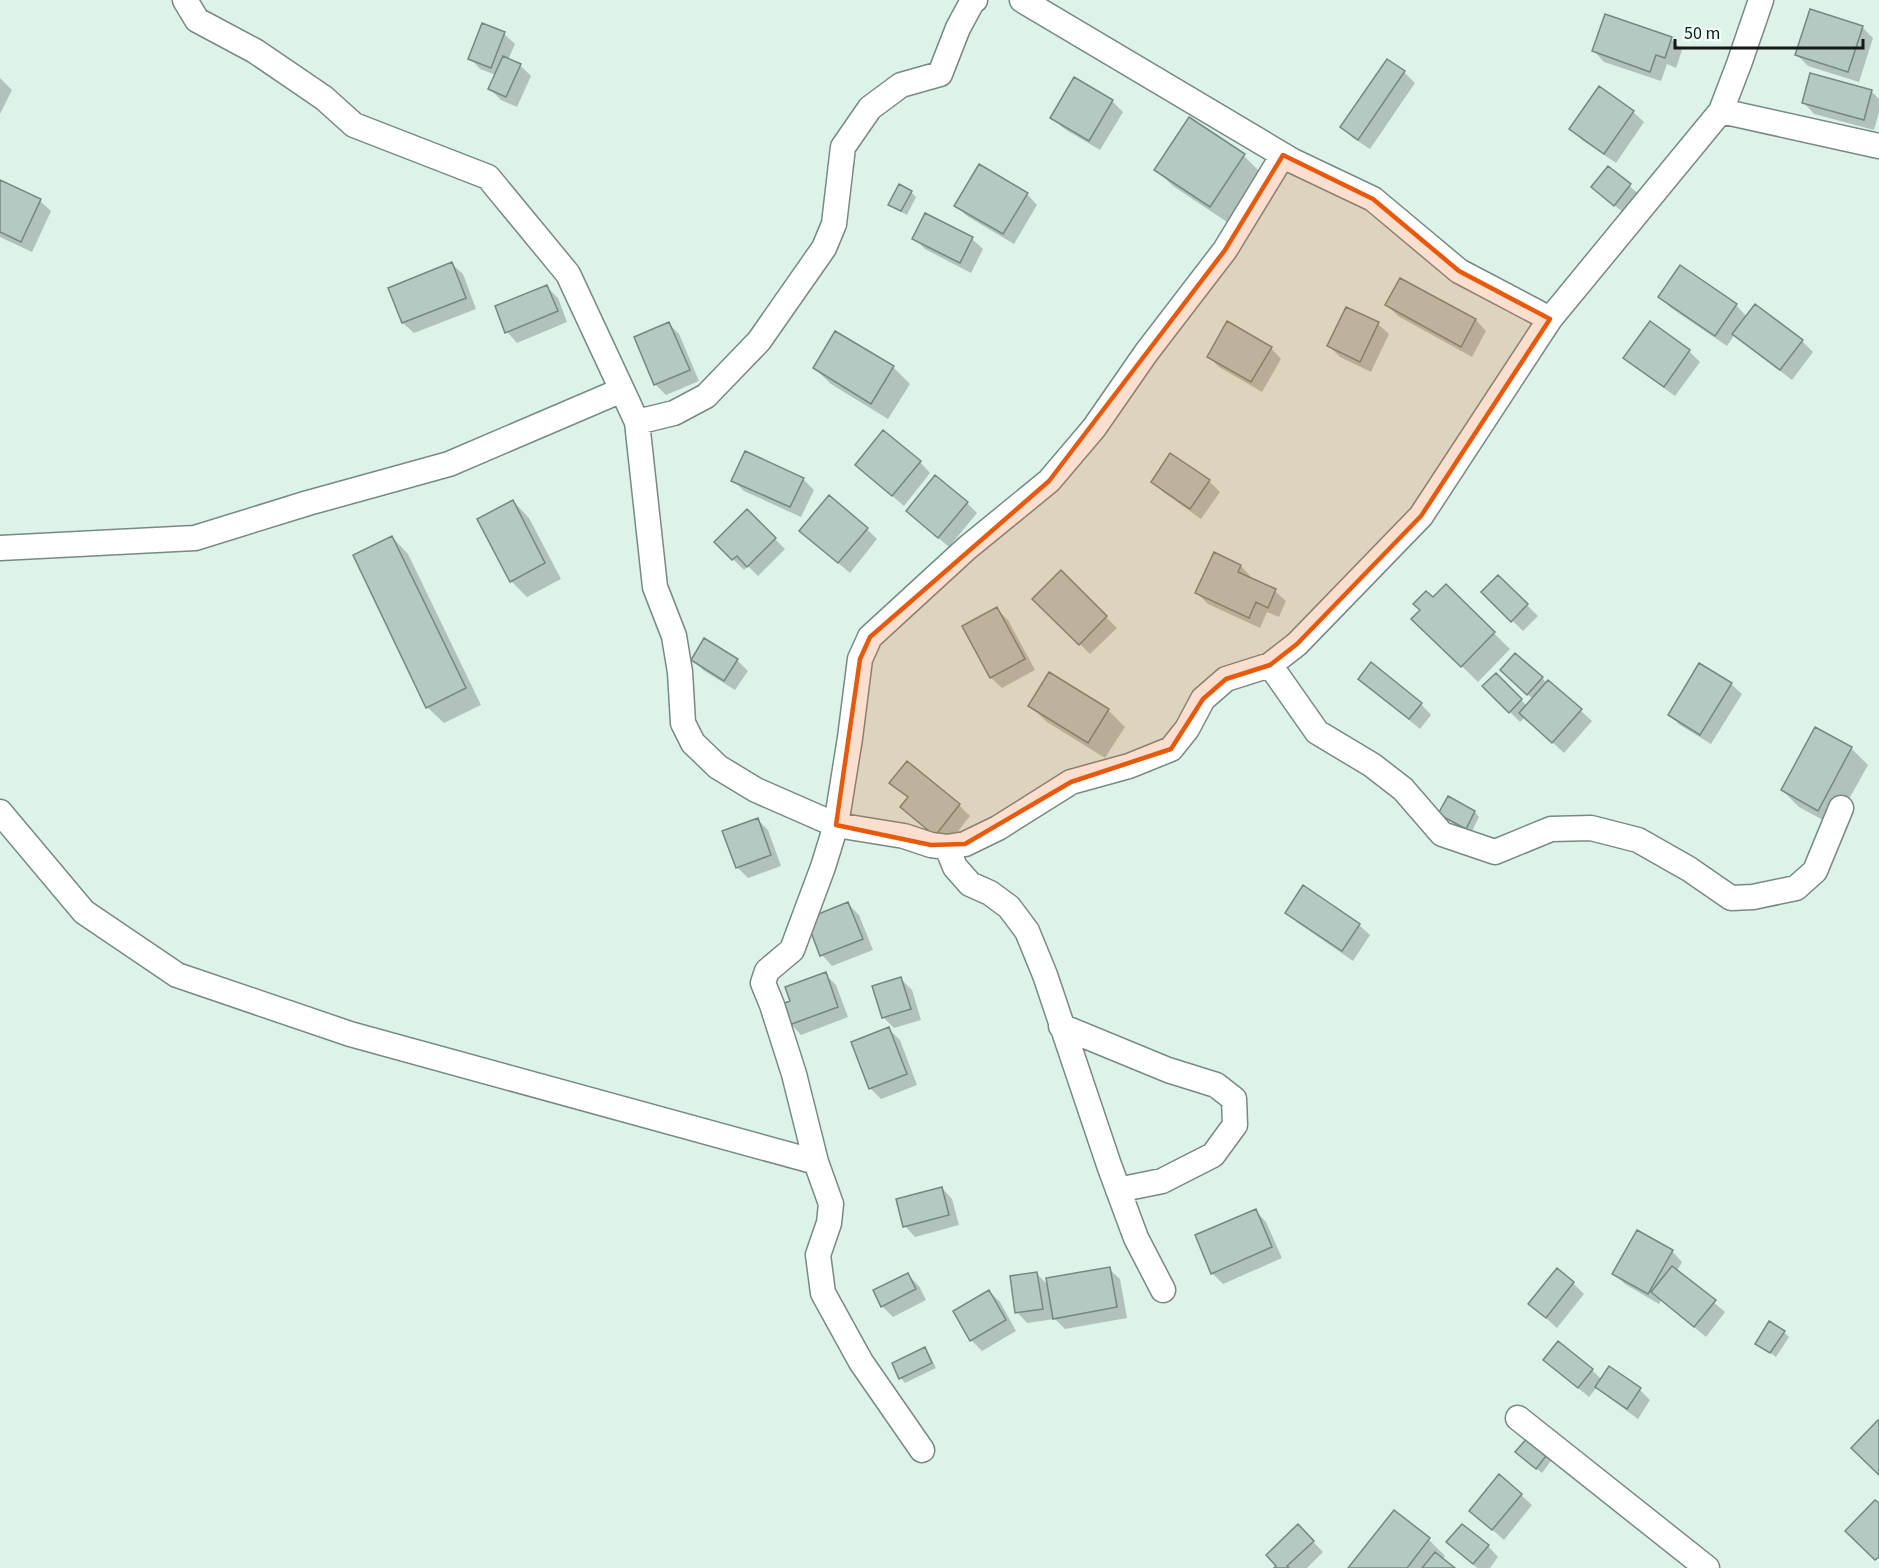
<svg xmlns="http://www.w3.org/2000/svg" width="1879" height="1568" font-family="'Source Sans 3',sans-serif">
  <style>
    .shadow { fill: #0003 }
    .building { fill: #b4c9c1; stroke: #748880; stroke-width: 1.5 }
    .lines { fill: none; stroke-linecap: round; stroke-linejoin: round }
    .minor-casing { stroke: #768a83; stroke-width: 27 }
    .minor { stroke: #fff; stroke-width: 24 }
    .marked { fill: #e8590c; fill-opacity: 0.2; stroke: #e8590c; stroke-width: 4.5; stroke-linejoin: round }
  </style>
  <rect width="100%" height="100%" fill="#ddf3ea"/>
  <path class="shadow" d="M1606,16L1671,39L1682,50L1676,68L1667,64L1661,81L1604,62L1594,51Z
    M1862,27L1873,38L1859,82L1808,66L1797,55Z
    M504,34L515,44L508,60L520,65L531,76L517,107L501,100L490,89L496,75L480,69L470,58Z
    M1404,72L1415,83L1370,149L1353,138L1342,127Z
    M0,78L12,90L0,114Z
    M1871,91L1879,99V112L1874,130L1814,114L1804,103Z
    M1112,101L1123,112L1100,150L1063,128L1052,117Z
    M1633,112L1644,122L1616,163L1582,140L1571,129Z
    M1189,119L1244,156L1260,172L1227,222L1173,186L1156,170Z
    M1608,168L1641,196L1626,215L1593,187Z
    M0,182L40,201L51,211L32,252L0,237Z
    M911,192L916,197L907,215L895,209L890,204Z
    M1027,194L1037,205L1014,244L967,216L956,206Z
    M914,238L972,239L983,249L971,273L925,249Z
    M452,264L463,274L476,309L414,333L403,323L390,288Z
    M1681,267L1736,305L1747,317L1755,306L1802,341L1813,352L1792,380L1745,344L1735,334L1727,346L1671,308L1660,297Z
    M1401,280L1476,320L1486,331L1472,357L1398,316L1387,305Z
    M547,287L558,298L567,322L517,343L507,332Z
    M669,324L679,334L699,381L666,395L655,384Z
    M1378,324L1389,334L1371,372L1340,357L1329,346Z
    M1271,348L1281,359L1262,392L1219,367L1208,356Z
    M1689,351L1700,362L1675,396L1636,368L1625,357Z
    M893,367L910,384L888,419L831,384L814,368Z
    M920,462L930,473L904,506L868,475Z
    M803,479L814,490L801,517L744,491L733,480Z
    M1153,481H1209L1220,492L1201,519L1163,492Z
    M513,501L529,518L561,579L527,597L511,581Z
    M967,503L977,513L949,547L919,521Z
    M747,511L785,549L758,576L748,566L744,570L716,542Z
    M867,529L877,539L850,573L812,541Z
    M392,537L408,554L481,705L444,723L427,707Z
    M1215,554L1241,566L1251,577L1250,579L1275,591L1286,601L1279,617L1267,612L1260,628L1208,604L1197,593Z
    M1061,572L1117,628L1090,654L1034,599Z
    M1498,577L1538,616L1523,631L1483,592Z
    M1446,586L1510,649L1478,682L1414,619Z
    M997,609L1008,620L1035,670L1002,688L991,678L964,627Z
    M693,660H737L748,671L735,690L703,670Z
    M1050,674L1108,710L1125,727L1105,758L1047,722L1030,706Z
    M1496,675L1527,706L1533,699L1512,681L1542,678L1547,683L1549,682L1592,721L1564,753L1525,717L1520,722L1484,686Z
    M1360,679L1421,704L1431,715L1420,729L1371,689Z
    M1731,684L1742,694L1711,744L1680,725L1669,715Z
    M1851,748L1868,765L1834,826L1799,807L1782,790Z
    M907,763L959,805L970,816L947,845L902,807L909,799L891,783Z
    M1475,812L1479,817L1471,833L1445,819L1440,814Z
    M757,819L768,830L781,866L748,878L737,867Z
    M848,904L859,915L873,950L832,966L822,955L808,920Z
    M1287,913L1359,925L1370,935L1353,961L1298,923Z
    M825,974L836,985L848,1017L801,1035L791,1024L792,1002Z
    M901,979L912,990L921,1020L894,1028L883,1017Z
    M889,1029L900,1040L917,1085L881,1099L870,1088Z
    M942,1188L952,1199L959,1225L915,1237L905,1226Z
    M1256,1211L1266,1222L1282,1258L1223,1284L1212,1273Z
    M1672,1251L1682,1262L1677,1271L1725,1312L1706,1337L1661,1300L1659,1304L1625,1284L1614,1274Z
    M1109,1269L1120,1279L1127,1318L1065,1329L1055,1319L1027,1323L1017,1312L1037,1274L1048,1285Z
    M908,1275L919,1286L926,1300L893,1317L882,1306Z
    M1573,1283L1584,1294L1557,1328L1530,1304Z
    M989,1291L1000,1302L1016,1331L982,1351L971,1340Z
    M1784,1332L1789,1337L1776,1357L1757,1343Z
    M924,1349L929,1354L936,1368L905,1383L901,1378Z
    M1545,1360L1592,1370L1602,1380L1640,1390L1650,1400L1638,1419L1608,1397L1597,1387L1589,1397Z
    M1529,1438L1553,1458L1542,1473L1522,1457Z
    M1521,1495L1532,1505L1504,1540L1471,1511Z
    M1394,1512L1429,1540L1445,1556L1442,1560L1453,1568H1350Z
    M1298,1526L1323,1552L1307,1568H1276Z
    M1448,1542L1488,1546L1498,1557L1490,1568H1477Z"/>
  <path class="building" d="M1810,9L1863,26L1848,72L1795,55Z
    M1605,14L1672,37L1665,58L1656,55L1650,72L1592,51Z
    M482,23L505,32L491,68L468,59Z
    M503,56L521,64L506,97L488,89Z
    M1387,59L1405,71L1358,140L1340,127Z
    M1810,73L1872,90L1864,120L1802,103Z
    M1074,77L1113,100L1089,141L1050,118Z
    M1599,86L1634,111L1604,154L1569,129Z
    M1189,117L1245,154L1210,207L1154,170Z
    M979,164L1028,193L1003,234L954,206Z
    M1608,166L1631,184L1614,206L1591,187Z
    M0,180L41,199L21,242L0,232Z
    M899,184L912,191L901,211L888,205Z
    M925,213L973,237L960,263L912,239Z
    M452,262L466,298L402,323L388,288Z
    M1680,265L1737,304L1715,336L1658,297Z
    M1400,278L1476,319L1461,347L1385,305Z
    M547,285L558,311L505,333L495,306Z
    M1755,304L1803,340L1780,370L1732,334Z
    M1346,307L1379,322L1360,362L1327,346Z
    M1227,321L1272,347L1251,382L1207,357Z
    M1650,321L1690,350L1664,387L1623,358Z
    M669,322L690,370L654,385L634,337Z
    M835,331L894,366L871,404L813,368Z
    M883,430L921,461L892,496L855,465Z
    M745,451L804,478L790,507L731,481Z
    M1170,453L1210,480L1190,509L1151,482Z
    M935,475L968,502L938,538L906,511Z
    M829,495L868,528L838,563L799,531Z
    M513,500L545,563L510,582L477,519Z
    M747,509L776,538L747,567L737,556L732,560L714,542Z
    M392,536L466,688L426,708L353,555Z
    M1214,552L1241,565L1238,572L1276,589L1268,608L1256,602L1249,618L1195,593Z
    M1061,570L1107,616L1079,645L1032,599Z
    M1498,575L1528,604L1511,622L1481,592Z
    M1446,584L1495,632L1461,667L1411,619L1420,610L1413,604L1426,591L1433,597Z
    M997,607L1025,659L990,678L962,626Z
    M704,638L738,659L724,681L691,660Z
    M1515,653L1543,677L1527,695L1500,670Z
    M1371,662L1422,703L1409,719L1358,679Z
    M1699,663L1732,683L1700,735L1668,715Z
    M1049,672L1109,709L1088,743L1028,706Z
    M1496,673L1522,699L1509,713L1482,686Z
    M1548,680L1582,709L1552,743L1519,713Z
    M1815,727L1852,747L1818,811L1781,790Z
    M907,761L960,804L935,836L900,807L908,797L889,783Z
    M1448,796L1475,811L1466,829L1438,814Z
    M758,818L771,855L736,868L722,831Z
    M1303,885L1360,924L1342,951L1285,913Z
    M848,902L863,939L820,956L806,919Z
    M826,972L838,1007L789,1025L782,1004L790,1001L785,987Z
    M901,977L911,1009L882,1018L872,986Z
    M889,1027L907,1074L869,1089L851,1042Z
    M942,1187L949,1215L903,1227L896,1199Z
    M1256,1209L1272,1247L1211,1274L1195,1235Z
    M1637,1230L1673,1250L1648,1294L1612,1274Z
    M1672,1266L1716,1300L1694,1327L1651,1292Z
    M1110,1267L1117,1307L1053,1319L1046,1278Z
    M1557,1268L1574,1282L1546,1318L1528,1304Z
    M1037,1272L1043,1309L1015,1313L1010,1276Z
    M908,1273L916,1289L881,1307L873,1290Z
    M989,1290L1006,1320L970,1341L953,1311Z
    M1769,1321L1785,1331L1770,1353L1755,1344Z
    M1558,1341L1593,1369L1578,1388L1543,1360Z
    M925,1347L932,1363L899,1379L892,1363Z
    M1609,1366L1641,1388L1627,1409L1595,1387Z
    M1878,1420L1879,1422V1475L1851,1448Z
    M1529,1436L1549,1452L1536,1469L1515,1452Z
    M1499,1474L1522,1494L1492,1530L1469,1511Z
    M1875,1500L1879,1503V1557L1875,1560L1845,1531Z
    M1394,1510L1430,1538L1407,1568H1348Z
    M1298,1524L1314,1541L1287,1566L1289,1568H1274L1276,1566L1266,1555Z
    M1462,1524L1489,1545L1473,1564L1446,1542Z
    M1435,1552L1455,1568H1422Z"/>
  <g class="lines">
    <defs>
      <path id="minor" d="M185,0L197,20L255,51L324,98L354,125L488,177L568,274L637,422L655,587L674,636L680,672L683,723L693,743L718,767L756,790L836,825L904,836L931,845L947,847L965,844L998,828L1071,782L1129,766L1171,749L1187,729L1203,699L1226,679L1270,665L1297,644L1421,516L1550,319L1721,111L1739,64L1761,0
        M1022,0L1293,161L1373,199L1459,271L1550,319
        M1721,111L1879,146
        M637,422L674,413L706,396L759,341L824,248L834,224L843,147L870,108L901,85L940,74L958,28L972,2L975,0
        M0,548L195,538L308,503L449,464L622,390
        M1270,665L1317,732L1372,765L1403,789L1442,834L1495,852L1551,829L1591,828L1638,840L1689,869L1731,898L1753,897L1796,888L1815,871L1841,808
        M0,812L84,912L177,975L350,1034L816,1162
        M947,847L955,867L970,884L990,893L1009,907L1027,931L1045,975L1109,1165L1136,1238L1163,1290
        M1061,1026L1168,1070L1216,1085L1234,1099L1235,1125L1213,1155L1162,1181L1118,1190
        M1518,1418L1707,1568
        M922,1450L861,1362L823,1293L818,1255L829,1223L831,1204L816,1162L794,1074L772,1005L763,983L767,971L792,950L823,867L836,825L850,738L860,659L870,637L967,548L1049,481L1094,428L1146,353L1225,250L1283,155"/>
    </defs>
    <use href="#minor" class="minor-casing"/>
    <use href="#minor" class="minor"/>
  </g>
  <path class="marked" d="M1283,155L1373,199L1459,271L1550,319L1421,516L1297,644L1270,665L1226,679L1203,699L1171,749L1071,782L965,844L931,845L836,825L860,659L870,637L1049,481L1225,250Z"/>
  <path d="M1675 39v9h188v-9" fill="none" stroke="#121916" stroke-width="3"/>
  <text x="1684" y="39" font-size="18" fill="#121916" stroke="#edfff8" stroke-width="4.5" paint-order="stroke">50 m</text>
</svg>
